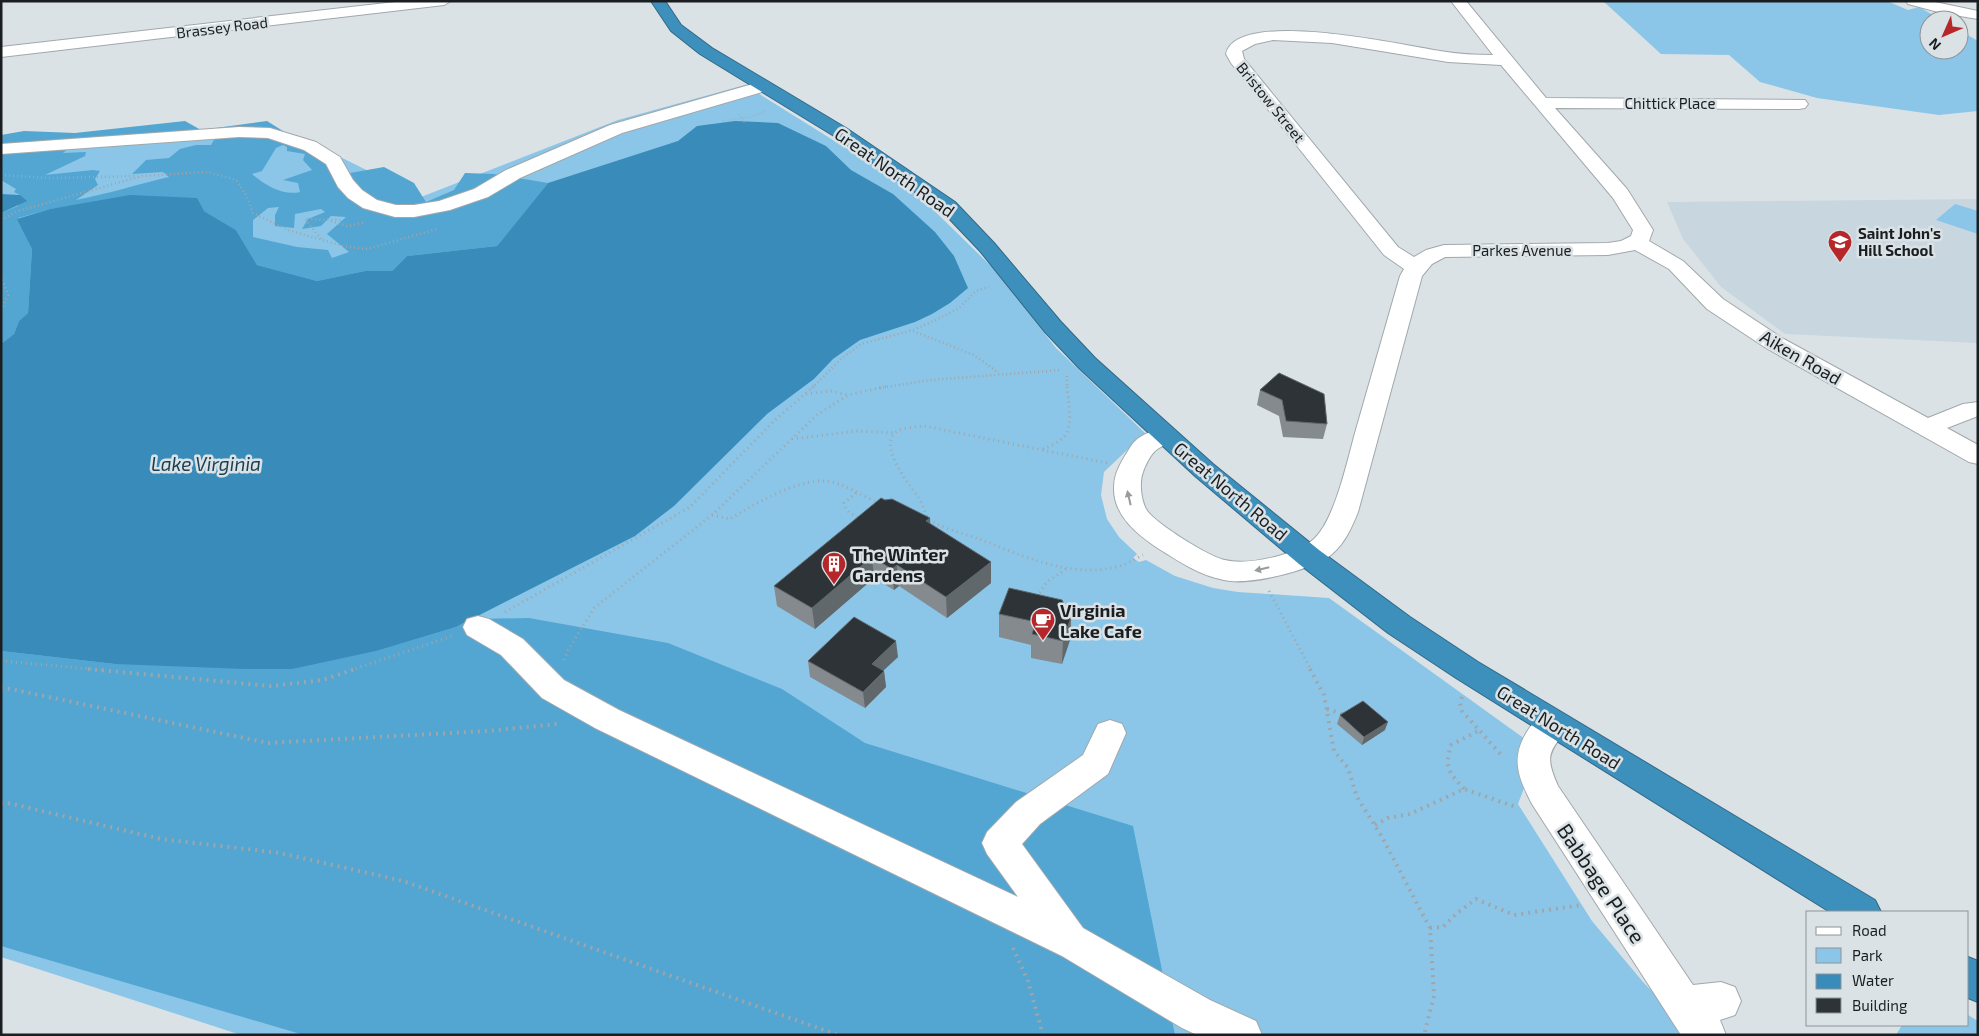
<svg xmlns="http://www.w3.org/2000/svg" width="1979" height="1036" font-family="'Exo 2',sans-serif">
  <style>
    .built { fill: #c8d6e0 }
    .green { fill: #8bc6e9 }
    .forest { fill: #53a5d2; fill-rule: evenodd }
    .water { fill: #398cb9 }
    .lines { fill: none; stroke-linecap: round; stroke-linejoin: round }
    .minor-casing { stroke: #a1a8ac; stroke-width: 2 }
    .highway-casing { stroke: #326885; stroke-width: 2 }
    .path-far3 { stroke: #9fa6a9; stroke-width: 2; stroke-dasharray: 0.5 2.5; stroke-linecap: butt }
    .path-far2 { stroke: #9fa6a9; stroke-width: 2.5; stroke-dasharray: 1 3; stroke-linecap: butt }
    .path-far1 { stroke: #9fa6a9; stroke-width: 3; stroke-dasharray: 1 4; stroke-linecap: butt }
    .path { stroke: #9fa6a9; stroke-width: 4; stroke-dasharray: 2 5; stroke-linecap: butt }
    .minor { fill: #fff; fill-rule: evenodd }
    .highway { fill: #3e90bc; fill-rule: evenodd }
    .path-bridge { stroke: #9fa6a9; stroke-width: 2; stroke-dasharray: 0.5 2.5; stroke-linecap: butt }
    .wall { fill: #848a8e }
    .shaded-wall { fill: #61686b }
    .building { fill: #2d3336; stroke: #61686b }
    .oneway { fill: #989a9b }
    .labels { text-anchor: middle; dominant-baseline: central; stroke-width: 5; stroke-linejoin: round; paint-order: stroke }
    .far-street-label { font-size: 15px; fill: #1b1e20; stroke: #dae2e6 }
    .far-poi-label { font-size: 15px; font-weight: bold; fill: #1b1e20; stroke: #dae2e6; text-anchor: start }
    .street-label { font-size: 18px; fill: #1b1e20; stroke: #dae2e6 }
    .poi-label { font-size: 18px; font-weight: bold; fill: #1b1e20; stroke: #dae2e6; text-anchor: start }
    .water-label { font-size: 19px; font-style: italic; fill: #1a3e52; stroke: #dae2e6 }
    .near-street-label { font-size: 21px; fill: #1b1e20; stroke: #dae2e6 }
  </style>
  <rect width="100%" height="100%" fill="#dae2e6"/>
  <path class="built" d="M1978,199V343L1785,334L1721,287L1683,239L1667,202Z"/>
  <path class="green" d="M1603,1H1887L1908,10L1919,7L1942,20H1929V50H1959V30L1978,41V111L1939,115L1817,98L1760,82L1729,55L1661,54Z
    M745,85L913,190L993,268L1056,348L1145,433L1104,472L1101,495L1107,519L1119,537L1137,554L1133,558L1139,562L1146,560L1175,576L1213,588L1238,592L1329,598L1539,749L1518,804L1592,921L1643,982L1695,1035H241L1,957V144L275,130L320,147L421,197L618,120Z
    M1955,204L1978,211V234L1936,220Z
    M1968,1015L1978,1021V1035H1896L1902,1025H1968Z"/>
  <path class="forest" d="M185,121L201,130L267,121L350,173L384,167L414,183L426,202L454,190L465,173L494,174L548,183L497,246L407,256L392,271H365L317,281L257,265L236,230L204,211L85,204L50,209L18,218L32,249L28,313L19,321L14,334L1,344V213L18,206L20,195L14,192L16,189L1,180V135L24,131L75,133ZM215,138L211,145H196L180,149L169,158L146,160L132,174L163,172L169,177C138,184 108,194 76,200L98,185L95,179L100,171L93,170L45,175L85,156L86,152L63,153L73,144ZM283,145L287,147V151L305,154L303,160L312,170L283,180L298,183L300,192C283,196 265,185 252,174L262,171L276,148ZM279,207L275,215V226L294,228L295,214L321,209L325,212L308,219L302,229L321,226L331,216L346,217L327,234L349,252L332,258L328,250L297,247L253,237V220L268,208Z
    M529,618L668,643L782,689L865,743L1133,826L1175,1035H304L1,946V651L115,664L380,650L456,627L473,619Z"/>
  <path class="water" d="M735,121L778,123L826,146L851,170L893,194L935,232L954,256L968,288L950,303L932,314L915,322L860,340L833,359L814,379L767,414L674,506L635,536L456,627L380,650L292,669H245L115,664L1,651V344L14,334L19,321L28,313L32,249L17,219L50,209L130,195L197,198L204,211L236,230L257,265L317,281L365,271H392L407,256L497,246L548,183L678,141L697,126Z
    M1,194L20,195L27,201L1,213Z"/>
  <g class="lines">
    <defs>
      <path id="minor" d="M404,1H451L444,5L1,57V47Z
        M1451,1H1466L1546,98L1805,100L1808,104L1805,108L1799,109L1555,108L1627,189L1653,230L1649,241L1683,261L1723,299L1782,338L1928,418L1963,404L1978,402V416L1947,428L1978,445V464L1969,462L1766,348L1707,309L1669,269L1635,250L1608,255L1445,257L1432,264L1422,276L1358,512C1352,527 1345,543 1332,554C1314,570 1248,586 1224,580C1199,575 1180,562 1159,549C1138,535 1113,516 1114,487C1114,472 1123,459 1131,446C1139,433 1161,427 1175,430L1179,436C1172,445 1161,444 1154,452C1150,456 1145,466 1143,472C1139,482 1141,499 1146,509C1153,522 1209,557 1225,560C1247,566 1298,555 1315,538C1335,518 1347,462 1355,433C1370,381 1385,328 1400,276L1404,269L1384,255L1231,63L1226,54C1236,7 1406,46 1440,51C1458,54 1476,55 1493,55ZM1273,40L1332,43L1448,62L1501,65L1613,198L1633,230L1631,236L1621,241L1608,243L1444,245L1426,250L1414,257L1398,247L1244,59L1242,51L1255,44Z
        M1906,1H1930L1978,11V19L1942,13L1908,4Z
        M763,81L769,82L771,86L769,90L622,133L520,178L488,197L450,210L414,217H395L363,208L348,198L338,187L326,164L304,150L268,138L239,137L1,154V144L239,127L270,128L316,142L340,157L353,180L362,190L377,200L396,205H414L439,201L474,189L506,170L610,125Z
        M478,616L489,619L523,639L564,680L619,710L1018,897L987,854L982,843L987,832L1016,802L1083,755L1098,724L1110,720L1122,724L1126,733L1108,774L1040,824L1022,844L1083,928L1210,1000L1256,1021L1262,1035H1197L1182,1028L1062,956L595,728L542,698L501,655L467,635L463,627L467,619Z
        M1552,711L1564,715L1568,724C1553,753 1542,750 1558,786L1693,985L1721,982L1735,987L1741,1001L1735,1015L1720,1020L1726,1035H1681L1532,804C1518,777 1510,758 1528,730C1535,720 1540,715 1552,711Z"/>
      <path id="highway" d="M651,1H665L681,25L712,48L846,128L955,202L994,243L1061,322L1095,358L1213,464L1319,550L1410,617L1478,662L1875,900L1881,912H1830L1456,678L1388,633L1299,564L1195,476L1079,368L1045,332L980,251L941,210L834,136L700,54L671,31Z
        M1968,957L1978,961V1002L1968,998Z"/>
    </defs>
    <use href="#minor" class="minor-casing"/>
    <use href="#highway" class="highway-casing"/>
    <path class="path-far3" d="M723,121L750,117L765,111
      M744,122L745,124"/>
    <path class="path-far2" d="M1,175L50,178L137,176
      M1,220L18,211L142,176L208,172L236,180L246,195L253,213L288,230L343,246L367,249L437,229
      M331,221L347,226L363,223
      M321,239L305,219L343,220
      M1,276L8,295L1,310
      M913,331L974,355L999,373
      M1067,376V388
      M812,388L842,358L861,344L913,330L936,320L959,308L976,291L989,287
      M879,388L930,380L1062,370"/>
    <path class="path-far1" d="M806,394L831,391L848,395
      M792,439L857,431L895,433
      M1043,449C1050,446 1058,443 1064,437C1074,426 1068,400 1067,386
      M1107,463L924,426C915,427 902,427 895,433C879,447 909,484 918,497C923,503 924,515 930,520C945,530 963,533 979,539C1023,556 1075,581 1123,565C1130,563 1136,558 1143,555
      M856,493L844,503C846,512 853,516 862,518
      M712,515L730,519C754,504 797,479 826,481C844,483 862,496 879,503
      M1269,591L1311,670
      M1037,597L1047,582L1066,569
      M505,612L690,507L774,421L814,386
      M564,660L568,650L594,608L712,515L817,415L848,395L888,386
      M1,661L102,670
      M351,670L452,636"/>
    <path class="path" d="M88,669L271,686L323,680L355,669
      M1310,669L1324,695L1334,751L1348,768L1357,797L1382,837L1430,928L1434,996L1424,1035
      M1,687L268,743L487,731L557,724
      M1462,697L1460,702L1462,711L1503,757
      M1327,709L1345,715
      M1464,789C1449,772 1444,769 1451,745L1480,730
      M1,803H8L161,839L280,853L403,881L838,1035
      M1375,825L1388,818L1410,814L1464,789L1516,807
      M1430,928L1443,927L1456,914L1476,899L1514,915L1581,905
      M1013,948L1028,981L1043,1035"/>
    <use href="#minor" class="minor"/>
    <use href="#highway" class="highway"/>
    <path class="path-bridge" d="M739,115L744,122"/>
  </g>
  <path class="wall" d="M1279,373L1327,424L1323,439L1283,437L1279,416L1257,405L1260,390Z
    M930,524L991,583L947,618L899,586L894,590L874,578L815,629L777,606L774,586Z
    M999,614L1071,617L1070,640L1062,664L1031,658V645L999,637Z
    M898,657L883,671H884L886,687L865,708L810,677L808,661Z
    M1340,715L1385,730L1362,745L1337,724Z"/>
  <path class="shaded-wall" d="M930,518L931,539L926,521Z
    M872,557L874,578L815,629L812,608Z
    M991,562V583L947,618L946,597Z
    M897,565L899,586L894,590L892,569Z
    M1071,617L1070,640L1062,664L1063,641Z
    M896,641L898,657L873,680L872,664Z
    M884,671L886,687L865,708L863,692Z
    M1388,722L1385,730L1362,745L1364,737Z"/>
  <path class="building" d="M1279,373L1324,394L1327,424L1286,421L1282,400L1260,390Z
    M881,498L885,500L892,499L930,518L926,521L991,562L946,597L897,565L892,569L872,557L812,608L774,586Z
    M1009,588L1062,600L1071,617L1063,641L1032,634L1036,622L999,614Z
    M854,617L896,641L872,664L884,671L863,692L808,661Z
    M1363,701L1388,722L1364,737L1340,715Z"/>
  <defs><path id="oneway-solid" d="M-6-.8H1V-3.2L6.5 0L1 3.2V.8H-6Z" transform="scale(1.25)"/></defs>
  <g class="oneway">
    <use href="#oneway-solid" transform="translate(1129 498) rotate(-103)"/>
    <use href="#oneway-solid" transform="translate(1262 569) rotate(167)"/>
  </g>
  <defs>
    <symbol id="school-pin" viewBox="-11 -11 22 30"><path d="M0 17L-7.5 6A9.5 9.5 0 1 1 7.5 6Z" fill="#b7272a" stroke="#dae2e6"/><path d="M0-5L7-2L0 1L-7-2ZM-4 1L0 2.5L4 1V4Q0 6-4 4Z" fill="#fff"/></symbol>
    <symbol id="building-pin" viewBox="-11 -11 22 30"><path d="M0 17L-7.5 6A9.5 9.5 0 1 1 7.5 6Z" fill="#b7272a" stroke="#dae2e6"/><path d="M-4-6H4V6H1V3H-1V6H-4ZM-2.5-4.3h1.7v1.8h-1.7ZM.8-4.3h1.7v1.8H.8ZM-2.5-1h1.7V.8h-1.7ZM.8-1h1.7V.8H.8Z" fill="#fff"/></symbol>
    <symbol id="cafe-pin" viewBox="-11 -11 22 30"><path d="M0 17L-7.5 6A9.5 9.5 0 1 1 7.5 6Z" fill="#b7272a" stroke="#dae2e6"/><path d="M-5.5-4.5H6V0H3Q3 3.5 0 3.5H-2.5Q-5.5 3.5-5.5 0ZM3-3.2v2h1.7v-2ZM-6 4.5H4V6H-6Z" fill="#fff"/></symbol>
  </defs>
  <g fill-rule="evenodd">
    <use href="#school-pin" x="1826" y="228" width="28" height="38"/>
    <use href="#building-pin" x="820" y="550" width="28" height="38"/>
    <use href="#cafe-pin" x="1029" y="606" width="28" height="38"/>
  </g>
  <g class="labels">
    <g class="far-street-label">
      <text transform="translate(222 27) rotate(-7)">Brassey Road</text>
      <text transform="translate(1271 102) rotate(51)">Bristow Street</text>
      <text x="1670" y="103">Chittick Place</text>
      <text x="1522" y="250">Parkes Avenue</text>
    </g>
    <g class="far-poi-label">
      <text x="1858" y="233">Saint John's<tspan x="1858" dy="17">Hill School</tspan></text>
    </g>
    <g class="street-label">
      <text transform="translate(895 172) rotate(35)">Great North Road</text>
      <text transform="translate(1801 357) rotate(30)">Aiken Road</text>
      <text transform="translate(1231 491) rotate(40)">Great North Road</text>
      <text transform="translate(1559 727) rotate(32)">Great North Road</text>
    </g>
    <g class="poi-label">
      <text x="852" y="554">The Winter<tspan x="852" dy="21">Gardens</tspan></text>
      <text x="1060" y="610">Virginia<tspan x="1060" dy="21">Lake Cafe</tspan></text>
    </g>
    <g class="water-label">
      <text x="206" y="463">Lake Virginia</text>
    </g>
    <g class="near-street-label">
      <text transform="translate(1602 883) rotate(56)">Babbage Place</text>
    </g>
  </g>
  <rect width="1979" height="1036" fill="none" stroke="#1b1e20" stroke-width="5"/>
  <rect x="1806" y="911" width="162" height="115" fill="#dae2e6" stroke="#8e9497"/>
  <rect x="1816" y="927" width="25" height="8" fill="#ffffff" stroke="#8e9497"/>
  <text x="1852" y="936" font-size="15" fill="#1b1e20">Road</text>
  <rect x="1816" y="948" width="25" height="15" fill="#8bc6e9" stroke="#8e9497"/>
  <text x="1852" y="961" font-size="15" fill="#1b1e20">Park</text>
  <rect x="1816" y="974" width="25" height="15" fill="#398cb9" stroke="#8e9497"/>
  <text x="1852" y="986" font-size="15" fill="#1b1e20">Water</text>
  <rect x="1816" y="998" width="25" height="15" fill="#2d3336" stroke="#8e9497"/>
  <text x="1852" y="1011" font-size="15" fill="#1b1e20">Building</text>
  <g transform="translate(1944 35) rotate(225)"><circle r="24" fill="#dae2e6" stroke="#8e9497"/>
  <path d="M0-4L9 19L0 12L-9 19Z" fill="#b7272a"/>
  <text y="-8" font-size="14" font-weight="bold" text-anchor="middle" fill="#1b1e20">N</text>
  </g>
</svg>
